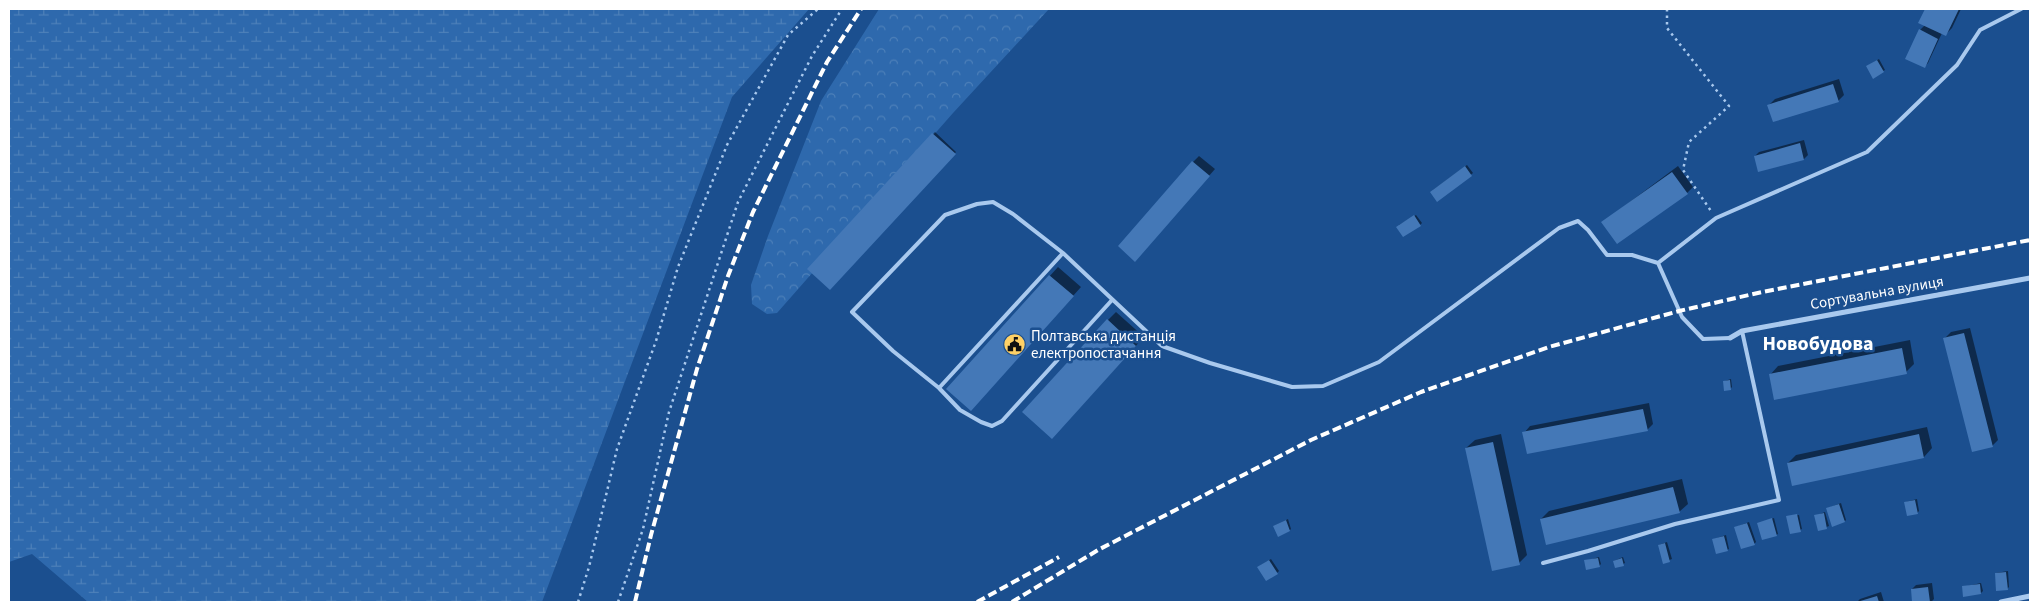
<svg xmlns="http://www.w3.org/2000/svg" width="2039" height="611" font-family="'Source Sans 3',sans-serif">
  <style>
    .forest { fill: url(#forest-crowns) }
    .wetland { fill: url(#wetland-marsh) }
    .shadow { fill: #0007 }
    .building { fill: #4478b7 }
    .lines { fill: none; stroke-linecap: round; stroke-linejoin: round }
    .path { stroke: #a9c9ee; stroke-width: 2.5; stroke-dasharray: 2.5 4; stroke-linecap: butt }
    .service { stroke: #a9c9ee; stroke-width: 4 }
    .minor { stroke: #a9c9ee; stroke-width: 5 }
    .rail { stroke: #fff; stroke-width: 4; stroke-dasharray: 9 4; stroke-linecap: butt }
    .labels { text-anchor: middle; dominant-baseline: central; stroke-width: 5; stroke-linejoin: round; paint-order: stroke }
    .street-label { font-size: 15px; fill: #fff; stroke: #1b4f8f }
    .poi-label { font-size: 15px; fill: #fff; stroke: #1b4f8f; text-anchor: start }
    .district-label { font-size: 20px; font-weight: bold; fill: #fff; stroke: #1b4f8f }
  </style>
  <defs>
    <pattern id="forest-crowns" width="20" height="18" patternUnits="userSpaceOnUse" patternTransform="scale(1.25)"><rect width="20" height="18" fill="#2e69ad"/><path d="M2 6a3 3 0 1 1 6 0M12 15a3 3 0 1 1 6 0" fill="none" stroke="#4d80b9"/></pattern>
    <pattern id="wetland-marsh" width="20" height="14" patternUnits="userSpaceOnUse" patternTransform="scale(1.25)"><rect width="20" height="14" fill="#2e69ad"/><path d="M1 5h8M5 5V1M11 12h8M15 12V8" fill="none" stroke="#4d80b9"/></pattern>
  </defs>
  <rect width="100%" height="100%" fill="#1b4f8f"/>
  <path class="forest" d="M879,9H1049L953,113L777,313L767,314L752,304L751,285L768,236L821,101Z"/>
  <path class="wetland" d="M9,9H809L732,97L542,602H88L32,554L9,562Z"/>
  <path class="shadow" d="M1926,9H1961L1952,28L1946,34L1942,33L1928,63L1924,67L1920,30L1925,25L1920,22Z
    M1879,59L1885,70L1883,71L1869,65Z
    M1839,79L1844,95L1838,101L1769,105L1775,99Z
    M935,132L956,152L830,289L809,269Z
    M1804,140L1808,155L1804,159L1759,171L1755,156L1759,152Z
    M1199,156L1215,169L1141,254L1193,162Z
    M1467,165L1473,173L1437,200L1433,190Z
    M1678,166L1693,187L1687,193L1603,222Z
    M1416,215L1422,223L1420,225H1399Z
    M1058,267L1081,287L979,401L948,389Z
    M1116,312L1144,337L1060,429L1108,320Z
    M1970,328L1998,440L1992,446L1944,339L1951,332Z
    M1910,340L1914,364L1906,372L1770,375L1778,366Z
    M1731,379L1732,387L1730,389L1725,381Z
    M1649,403L1653,424L1647,430L1524,433L1530,426Z
    M1927,427L1932,448L1924,457L1793,485L1788,463L1796,455Z
    M1501,434L1527,555L1519,563L1466,448L1475,440Z
    M1682,479L1688,504L1679,512L1541,519L1549,511Z
    M1917,499L1919,511L1917,513L1906,502Z
    M1841,503L1846,520L1845,521L1828,508Z
    M1825,512L1829,526L1819,530L1815,516Z
    M1799,515L1802,529L1800,530L1788,517Z
    M1774,518L1778,534L1776,535L1759,523Z
    M1288,519L1291,529L1290,530L1274,526Z
    M1749,522L1756,542L1754,544L1736,527Z
    M1726,535L1729,549L1727,550L1714,539Z
    M1667,542L1672,559L1664,562L1659,545Z
    M1599,557L1601,564L1599,566L1586,561Z
    M1623,557L1625,563L1623,564L1614,561Z
    M1271,559L1279,571L1277,573L1261,565Z
    M2008,571L2009,587L2007,589L1996,573Z
    M1932,583L1934,599L1931,602H1913L1912,589L1916,585Z
    M1981,583L1983,591L1981,593L1963,587Z
    M1881,592L1884,602H1857L1860,599Z"/>
  <path class="building" d="M1925,9H1959L1946,36L1918,23Z
    M1919,29L1938,39L1925,68L1905,59Z
    M1877,60L1884,72L1873,79L1866,66Z
    M1833,84L1839,102L1773,122L1767,105Z
    M932,133L956,154L830,290L807,269Z
    M1800,143L1804,160L1758,172L1754,156Z
    M1192,161L1210,176L1135,262L1118,246Z
    M1465,166L1472,176L1437,202L1430,192Z
    M1672,172L1688,194L1617,244L1601,222Z
    M1414,215L1421,226L1403,237L1396,227Z
    M1049,275L1074,296L971,411L946,389Z
    M1107,319L1136,346L1052,439L1022,412Z
    M1964,333L1993,447L1972,452L1943,338Z
    M1902,348L1907,374L1774,400L1769,374Z
    M1730,380L1731,390L1724,391L1723,381Z
    M1643,409L1648,431L1527,454L1522,432Z
    M1919,434L1924,458L1792,486L1787,463Z
    M1493,442L1520,565L1492,571L1465,448Z
    M1673,487L1680,513L1546,545L1540,519Z
    M1915,500L1918,514L1907,516L1904,502Z
    M1839,504L1845,522L1832,527L1826,508Z
    M1824,513L1827,529L1818,531L1814,515Z
    M1797,514L1801,532L1790,534L1786,516Z
    M1772,518L1777,536L1762,540L1757,523Z
    M1286,520L1290,531L1278,537L1273,526Z
    M1747,523L1755,545L1741,549L1734,527Z
    M1724,536L1728,551L1716,554L1712,539Z
    M1665,543L1670,562L1663,564L1658,545Z
    M1598,558L1600,567L1586,570L1584,560Z
    M1622,558L1624,566L1615,568L1613,561Z
    M1269,560L1278,574L1266,581L1257,567Z
    M2006,572L2008,590L1996,591L1995,573Z
    M1980,584L1981,594L1963,597L1962,586Z
    M1928,587L1930,602H1912L1911,589Z
    M1877,596L1879,602H1857Z"/>
  <g class="lines">
    <path class="path" d="M1667,9V28L1729,106L1689,142L1683,170L1711,211
      M578,602L589,567L617,449L656,341L678,267L727,145L788,35L818,9
      M618,602L643,529L669,412L738,202L812,56L842,9"/>
    <path class="service" d="M1063,253L1013,214L993,202L977,204L945,215L852,312L893,351L939,388L960,410L981,422L992,426L1002,421L1112,300
      M1730,338L1703,339L1682,317L1658,263L1716,218L1867,152L1957,65L1980,30L2021,9
      M939,388L1063,253L1162,346L1210,363L1292,387L1323,386L1379,362L1559,228L1578,221L1588,230L1607,255H1632L1658,263
      M1543,563L1588,551L1675,524L1779,500L1742,331"/>
    <path class="minor" d="M1730,338L1742,331L2030,278
      M2001,602L2030,596"/>
    <path class="rail" d="M635,602L651,535L697,369L728,276L753,212L827,62L861,9
      M977,602L1059,557
      M1012,602L1098,550L1311,440L1421,392L1549,347L1679,311L1762,292L2030,240"/>
  </g>
  <defs>
    <symbol id="civic-disc" viewBox="-11 -11 22 22"><circle r="9.5" fill="#ffd166" stroke="#1b4f8f"/><path d="M-.6-6.5H3V-4.5H.6V-3L4-1V1h2V6H-6V1h2V-1L-.6-3ZM-1.2 2.5V6h2.4V2.5Z" fill="#111"/></symbol>
  </defs>
  <g fill-rule="evenodd">
    <use href="#civic-disc" x="1002" y="332" width="25" height="25"/>
  </g>
  <g class="labels">
    <g class="street-label">
      <text transform="translate(1877 293) rotate(-10)">Сортувальна вулиця</text>
    </g>
    <g class="poi-label">
      <text x="1031" y="336">Полтавська дистанція<tspan x="1031" dy="17">електропостачання</tspan></text>
    </g>
    <g class="district-label">
      <text x="1818" y="344">Новобудова</text>
    </g>
  </g>
  <rect width="2039" height="611" fill="none" stroke="#ffffff" stroke-width="20"/>
</svg>
